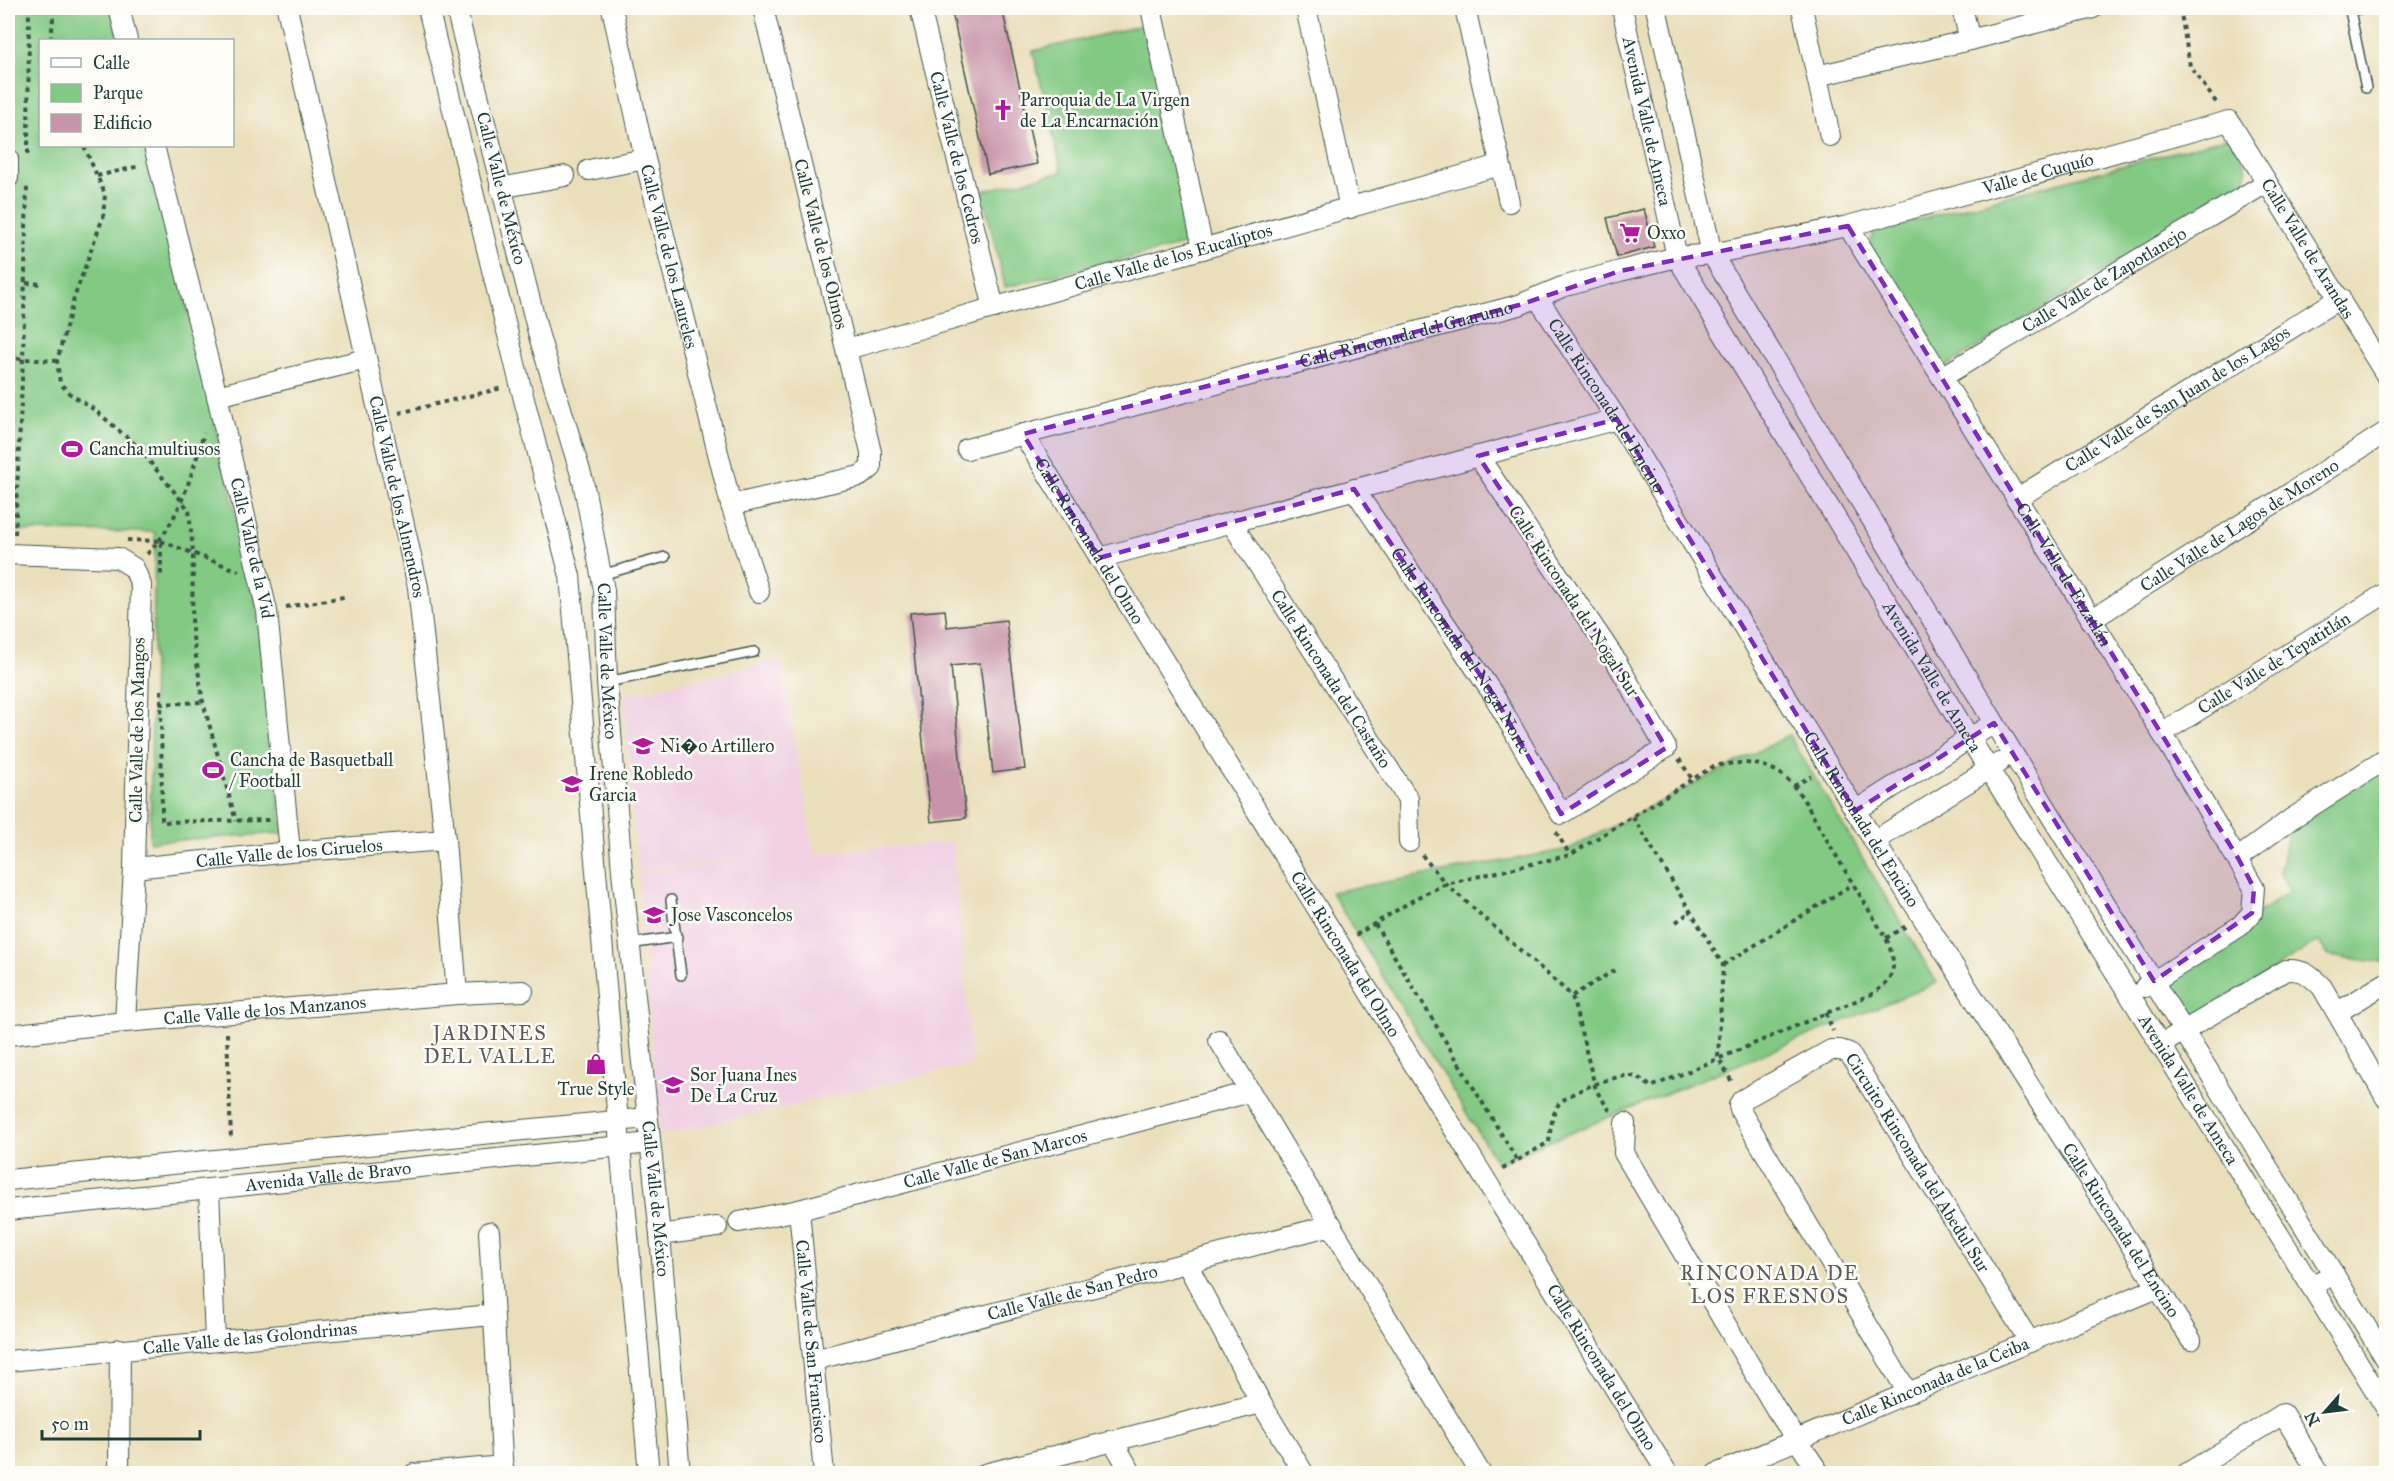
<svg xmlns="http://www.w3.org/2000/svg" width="2394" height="1481" font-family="'IM FELL Great Primer',serif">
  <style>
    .built { fill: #f1d0e3 }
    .green { fill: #82c984; stroke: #50835c; stroke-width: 1.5 }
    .building { fill: #c794a9 }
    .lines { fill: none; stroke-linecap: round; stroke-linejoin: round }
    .lane-casing { stroke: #3d5548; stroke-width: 12 }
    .street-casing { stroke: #3d5548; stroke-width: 22 }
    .path { stroke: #3d5548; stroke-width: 4; stroke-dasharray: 4.5 4.5; stroke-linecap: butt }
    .lane { stroke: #fff; stroke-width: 9 }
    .street { stroke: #fff; stroke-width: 20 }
    .marked { fill: #7b2cbf; fill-opacity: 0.2; stroke: #7b2cbf; stroke-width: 4.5; stroke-dasharray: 12 8; stroke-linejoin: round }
    .labels { text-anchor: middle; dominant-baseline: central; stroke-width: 5; stroke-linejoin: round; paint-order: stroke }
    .poi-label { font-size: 18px; fill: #1f3d34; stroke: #fdfcf7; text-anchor: start }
    .street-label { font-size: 18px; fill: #1f3d34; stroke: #fdfcf7 }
    .neighbourhood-label { font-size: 20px; letter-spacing: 1.5px; fill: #5a5b5d; stroke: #fdfcf7 }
  </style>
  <rect width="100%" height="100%" fill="#fdfcf7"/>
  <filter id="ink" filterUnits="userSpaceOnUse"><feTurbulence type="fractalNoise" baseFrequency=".0167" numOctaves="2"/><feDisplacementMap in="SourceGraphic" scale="12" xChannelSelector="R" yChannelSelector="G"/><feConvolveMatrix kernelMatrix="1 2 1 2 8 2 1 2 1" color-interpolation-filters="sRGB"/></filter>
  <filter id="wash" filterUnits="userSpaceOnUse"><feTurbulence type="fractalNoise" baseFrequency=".008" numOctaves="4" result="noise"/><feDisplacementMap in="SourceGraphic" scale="24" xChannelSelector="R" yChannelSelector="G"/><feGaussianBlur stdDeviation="1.35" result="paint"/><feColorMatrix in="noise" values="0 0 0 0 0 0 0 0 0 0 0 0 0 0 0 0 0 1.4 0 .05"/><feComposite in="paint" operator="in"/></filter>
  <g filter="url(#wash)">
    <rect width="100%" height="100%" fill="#eadfbb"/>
    <path class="built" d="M781,661L814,853L953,842L972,1064L660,1136L638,873L772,858L638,870L624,695Z"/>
    <path class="green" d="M13,8H112L120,40H40V146H147L208,391L257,610L283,833L150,842L155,532L12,531Z
      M1144,25L1196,242L1005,287L982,191L1062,172L1033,51Z
      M2231,137L2247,168L2245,185L1942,369L1867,249L1875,231Z
      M1789,735L1937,983L1497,1163L1331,892L1569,849Z
      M2386,763V963L2329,956L2318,941L2192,1020L2164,978L2290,891L2279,873L2291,822Z"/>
    <g id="blocks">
      <path class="building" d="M951,8H1002L1037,164L988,174Z
        M1644,209L1654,247L1617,257L1607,218Z
        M945,610L947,627L1006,620L1025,769L993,773L980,663L951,666L966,818L931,822L910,613Z"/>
    </g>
  </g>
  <g filter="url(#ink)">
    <use href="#blocks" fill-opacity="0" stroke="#3d5548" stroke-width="1.5"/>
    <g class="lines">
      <defs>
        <path id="lane" d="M2364,8L2350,11L2366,88
          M601,575L665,557
          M607,682L754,652
          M671,900L681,975
          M629,944L677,937"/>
        <g id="street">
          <path d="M119,8L127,40"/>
          <path id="s1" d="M287,8L418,587L445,840L457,994"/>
          <path d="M428,8L520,384L570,576L649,1474"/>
          <path id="s2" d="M456,8L539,336L583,481L604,590L607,682L622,871L660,1235L680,1474"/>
          <path id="s3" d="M612,8L645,159L731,505L759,592"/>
          <path id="s4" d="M920,8L994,308"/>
          <path d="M1151,8L1203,249"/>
          <path d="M1306,8L1350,208"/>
          <path d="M1465,8L1509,202"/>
          <path id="s5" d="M1622,8L1677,257L1970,739L2311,1286L2334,1274"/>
          <path d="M1656,8L1712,254L2013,754L2386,1359"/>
          <path d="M1802,8L1830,136"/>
          <path d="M1962,8L1970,40"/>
          <path d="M1817,76L1970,40L2093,8"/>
          <path id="s6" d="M154,146L217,396L267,611L290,852"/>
          <path d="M8,159V178"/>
          <path d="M589,170L645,159"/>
          <path d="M500,188L565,176"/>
          <path id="s7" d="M1848,226L2162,733L2254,888L2252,913L2240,926L2145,987"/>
          <path id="s8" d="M1537,297L1617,419L1874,841L2191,1340"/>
          <path id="s9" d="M847,349L1500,165"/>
          <path id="s10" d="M1942,377L2266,183"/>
          <path d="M217,396L366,359"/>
          <path id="s11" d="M1023,434L1668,1474"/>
          <path id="s12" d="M967,449L1519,305L1562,287L1620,271L1677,257L1712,254L1848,226L2229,121L2386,375"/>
          <path id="s13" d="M1354,489L1493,694L1561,814L1666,748L1613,656L1478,456"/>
          <path id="s14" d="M2016,499L2340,298"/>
          <path d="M731,505L860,476L871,468V452L763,8"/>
          <path id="s15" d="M1231,522L1408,799L1409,842"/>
          <path d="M8,554L118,558L134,568L141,585L134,868L125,1022"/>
          <path d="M1099,558L1617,419"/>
          <path id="s16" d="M2091,620L2386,432"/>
          <path id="s17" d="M2162,733L2386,593"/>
          <path d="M1855,811L1994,723"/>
          <path d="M1874,841L1999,763"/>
          <path d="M2238,858L2291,819L2386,759"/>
          <path id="s18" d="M134,868L290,852L445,840"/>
          <path d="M2338,1012L2386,983"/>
          <path id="s19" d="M8,1035L125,1022L457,994L523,991"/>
          <path d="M1219,1040L1481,1474"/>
          <path d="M2160,1045L2286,970C2303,969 2310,975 2322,987L2386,1098"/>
          <path d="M1625,1123L1624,1153L1776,1409L1820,1474"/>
          <path d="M8,1180L647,1118"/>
          <path d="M209,1189L215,1341"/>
          <path id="s20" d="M8,1210L650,1143"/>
          <path id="s21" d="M799,1210L824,1474"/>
          <path id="s22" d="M739,1222L799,1210L1250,1092"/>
          <path d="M489,1232L503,1474"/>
          <path d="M660,1235L717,1227"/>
          <path d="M1187,1264L1261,1403L1304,1474"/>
          <path d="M2311,1286L2386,1408"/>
          <path id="s23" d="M814,1360L1332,1225"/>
          <path id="s24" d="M8,1361L492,1315"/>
          <path id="s25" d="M1908,1393L1741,1112L1739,1105L1742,1100L1831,1050H1840L1849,1053L2030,1342"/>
          <path d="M1112,1440L1132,1474"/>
          <path d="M119,1474L120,1349"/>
          <path d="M414,1474L503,1466"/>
          <path d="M985,1474L1261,1403"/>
          <path id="s26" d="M1716,1474L2157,1288"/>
          <path d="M2186,1474L2283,1414L2319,1474"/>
        </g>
      </defs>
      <use href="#lane" class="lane-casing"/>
      <use href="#street" class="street-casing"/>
      <path class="path" d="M2180,8L2190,66L2218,105
        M51,40L54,8
        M84,146L105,194L103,217L74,298L57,361L60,383L70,394L95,410L137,446L189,510L193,552L192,631L203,702L236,821
        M28,154L29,8
        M97,176L140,166
        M26,283L43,284
        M8,358L57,361
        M399,413L502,388
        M15,534L23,359L27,185
        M127,540L161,541V577
        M161,541L239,571
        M147,554C180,521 191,476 204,433
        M286,607L344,597
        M161,690L162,822L269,820
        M160,704L203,702
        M1679,759L1692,779
        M1794,786L1811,776
        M1633,817L1723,965L1718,1057L1733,1084
        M1556,832L1570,855
        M1422,855L1446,884L1572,996L1596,1090L1610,1111
        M1676,922L1690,912
        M1375,924L1517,1160
        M1356,935L1420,896L1446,884L1570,855L1714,766C1737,762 1760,760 1781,774C1800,788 1812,815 1824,835C1844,869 1865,904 1886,938C1897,964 1897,978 1872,994L1651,1087C1645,1082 1639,1077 1631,1076C1615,1074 1567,1093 1558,1105C1552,1115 1550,1131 1549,1142L1501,1170
        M1886,938L1906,926
        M1723,965L1853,884
        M1572,996L1615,970
        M1826,1013L1833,1031
        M227,1033L231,1139"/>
      <use href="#lane" class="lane"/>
      <use href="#street" class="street"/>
    </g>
  </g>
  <path class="marked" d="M1848,226L2238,858L2254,888L2252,913L2154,981L1994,723L1855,811L1617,419L1478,456L1613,656L1666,748L1561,814L1493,694L1354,489L1099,558L1023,434L1519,305L1620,271Z"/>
  <defs>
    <symbol id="church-bare" viewBox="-9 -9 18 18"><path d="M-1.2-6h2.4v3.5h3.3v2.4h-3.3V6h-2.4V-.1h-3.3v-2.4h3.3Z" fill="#b5179e" stroke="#fdfcf7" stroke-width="2.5" paint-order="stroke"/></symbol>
    <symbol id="supermarket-bare" viewBox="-9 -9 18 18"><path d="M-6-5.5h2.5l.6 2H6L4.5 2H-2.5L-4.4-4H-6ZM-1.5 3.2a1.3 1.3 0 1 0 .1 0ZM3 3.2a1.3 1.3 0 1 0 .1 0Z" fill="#b5179e" stroke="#fdfcf7" stroke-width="2.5" paint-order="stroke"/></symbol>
    <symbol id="stadium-bare" viewBox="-9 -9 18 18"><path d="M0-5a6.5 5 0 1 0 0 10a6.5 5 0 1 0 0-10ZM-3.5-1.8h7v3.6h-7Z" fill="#b5179e" stroke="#fdfcf7" stroke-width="2.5" paint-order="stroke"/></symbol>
    <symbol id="school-bare" viewBox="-9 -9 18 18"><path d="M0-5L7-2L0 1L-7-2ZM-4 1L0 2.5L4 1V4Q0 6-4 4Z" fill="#b5179e" stroke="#fdfcf7" stroke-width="2.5" paint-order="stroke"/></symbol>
    <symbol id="shop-bare" viewBox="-9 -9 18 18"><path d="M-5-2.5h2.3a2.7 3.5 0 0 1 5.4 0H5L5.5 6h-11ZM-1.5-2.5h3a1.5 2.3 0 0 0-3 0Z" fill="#b5179e" stroke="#fdfcf7" stroke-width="2.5" paint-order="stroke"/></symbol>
  </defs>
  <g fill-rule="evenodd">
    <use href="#church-bare" x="988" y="95" width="30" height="30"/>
    <use href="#supermarket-bare" x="1615" y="218" width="30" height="30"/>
    <use href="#stadium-bare" x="57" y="434" width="30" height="30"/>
    <use href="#school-bare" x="628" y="731" width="30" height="30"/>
    <use href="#stadium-bare" x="198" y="755" width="30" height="30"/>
    <use href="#school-bare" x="557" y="769" width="30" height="30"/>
    <use href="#school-bare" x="639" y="900" width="30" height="30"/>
    <use href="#shop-bare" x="581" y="1049" width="30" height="30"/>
    <use href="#school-bare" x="658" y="1070" width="30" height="30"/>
  </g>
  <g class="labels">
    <g class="poi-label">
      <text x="1020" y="100">Parroquia de La Virgen<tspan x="1020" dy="21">de La Encarnación</tspan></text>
      <text x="1647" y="233">Oxxo</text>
      <text x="89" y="449">Cancha multiusos</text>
      <text x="660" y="746">Ni�o Artillero</text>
      <text x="230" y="760">Cancha de Basquetball<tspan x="230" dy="21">/ Football</tspan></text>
      <text x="589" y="774">Irene Robledo<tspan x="589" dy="21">Garcia</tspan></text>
      <text x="671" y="915">Jose Vasconcelos</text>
      <text x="690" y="1075">Sor Juana Ines<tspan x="690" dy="21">De La Cruz</tspan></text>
      <text x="596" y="1089" text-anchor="middle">True Style</text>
    </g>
    <g class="street-label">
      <text stroke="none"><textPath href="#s5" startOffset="116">Avenida Valle de Ameca</textPath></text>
      <text stroke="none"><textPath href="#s4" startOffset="154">Calle Valle de los Cedros</textPath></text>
      <text stroke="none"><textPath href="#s12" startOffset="1107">Valle de Cuquío</textPath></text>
      <text stroke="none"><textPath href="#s2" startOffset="186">Calle Valle de México</textPath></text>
      <text transform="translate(821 244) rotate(76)">Calle Valle de los Olmos</text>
      <text stroke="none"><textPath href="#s12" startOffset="1455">Calle Valle de Arandas</textPath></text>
      <text stroke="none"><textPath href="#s3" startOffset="255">Calle Valle de los Laureles</textPath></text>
      <text stroke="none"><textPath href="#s9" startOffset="339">Calle Valle de los Eucaliptos</textPath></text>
      <text stroke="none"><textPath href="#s10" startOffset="189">Calle Valle de Zapotlanejo</textPath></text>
      <text stroke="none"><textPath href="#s12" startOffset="454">Calle Rinconada del Guarumo</textPath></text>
      <text stroke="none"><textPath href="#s14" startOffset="190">Calle Valle de San Juan de los Lagos</textPath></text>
      <text stroke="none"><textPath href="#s8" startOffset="129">Calle Rinconada del Encino</textPath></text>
      <text stroke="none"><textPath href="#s1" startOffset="501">Calle Valle de los Almendros</textPath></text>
      <text stroke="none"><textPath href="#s16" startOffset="176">Calle Valle de Lagos de Moreno</textPath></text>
      <text stroke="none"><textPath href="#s11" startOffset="126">Calle Rinconada del Olmo</textPath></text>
      <text stroke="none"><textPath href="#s6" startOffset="414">Calle Valle de la Vid</textPath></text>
      <text stroke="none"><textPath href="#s7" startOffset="410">Calle Valle de Etzatlán</textPath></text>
      <text transform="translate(1574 601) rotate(57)">Calle Rinconada del Nogal Sur</text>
      <text stroke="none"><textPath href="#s13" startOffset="194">Calle Rinconada del Nogal Norte</textPath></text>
      <text stroke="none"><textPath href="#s2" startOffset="672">Calle Valle de México</textPath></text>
      <text stroke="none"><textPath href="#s17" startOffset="132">Calle Valle de Tepatitlán</textPath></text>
      <text stroke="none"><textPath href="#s5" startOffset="746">Avenida Valle de Ameca</textPath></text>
      <text stroke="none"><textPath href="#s15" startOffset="186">Calle Rinconada del Castaño</textPath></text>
      <text transform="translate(137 730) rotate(-89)">Calle Valle de los Mangos</text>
      <text stroke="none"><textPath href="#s8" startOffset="615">Calle Rinconada del Encino</textPath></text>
      <text stroke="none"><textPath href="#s18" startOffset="156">Calle Valle de los Ciruelos</textPath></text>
      <text stroke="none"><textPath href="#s11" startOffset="612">Calle Rinconada del Olmo</textPath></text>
      <text stroke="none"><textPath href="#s19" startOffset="258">Calle Valle de los Manzanos</textPath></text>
      <text stroke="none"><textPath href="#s5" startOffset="1232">Avenida Valle de Ameca</textPath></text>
      <text stroke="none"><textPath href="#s22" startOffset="264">Calle Valle de San Marcos</textPath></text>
      <text stroke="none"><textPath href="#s25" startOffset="590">Circuito Rinconada del Abedul Sur</textPath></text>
      <text stroke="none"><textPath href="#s20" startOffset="322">Avenida Valle de Bravo</textPath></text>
      <text stroke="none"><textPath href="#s2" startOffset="1212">Calle Valle de México</textPath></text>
      <text stroke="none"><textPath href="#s8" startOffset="1101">Calle Rinconada del Encino</textPath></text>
      <text stroke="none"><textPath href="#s23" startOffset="267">Calle Valle de San Pedro</textPath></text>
      <text stroke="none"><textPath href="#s24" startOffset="243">Calle Valle de las Golondrinas</textPath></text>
      <text stroke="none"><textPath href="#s21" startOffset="132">Calle Valle de San Francisco</textPath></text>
      <text stroke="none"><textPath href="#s11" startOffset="1098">Calle Rinconada del Olmo</textPath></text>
      <text stroke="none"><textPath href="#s26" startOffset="238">Calle Rinconada de la Ceiba</textPath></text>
    </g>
    <g class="neighbourhood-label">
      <text x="490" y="1033">JARDINES<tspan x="490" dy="23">DEL VALLE</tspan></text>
      <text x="1770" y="1273">RINCONADA DE<tspan x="1770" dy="23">LOS FRESNOS</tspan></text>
    </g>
  </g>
  <rect width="2394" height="1481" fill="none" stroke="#fdfcf7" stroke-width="30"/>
  <rect x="39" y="39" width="195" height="108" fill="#fdfcf7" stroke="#a4b0a9" stroke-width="1.5"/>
  <rect x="51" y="58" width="30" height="9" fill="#ffffff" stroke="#a4b0a9" stroke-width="1.5"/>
  <text x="93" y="69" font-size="18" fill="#1f3d34">Calle</text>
  <rect x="51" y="84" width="30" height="18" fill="#82c984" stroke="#a4b0a9" stroke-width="1.5"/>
  <text x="93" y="99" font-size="18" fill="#1f3d34">Parque</text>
  <rect x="51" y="114" width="30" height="18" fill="#c794a9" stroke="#a4b0a9" stroke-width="1.5"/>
  <text x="93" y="129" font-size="18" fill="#1f3d34">Edificio</text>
  <g transform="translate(2325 1412) rotate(242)" stroke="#fdfcf7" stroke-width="4.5" paint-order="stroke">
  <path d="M0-4.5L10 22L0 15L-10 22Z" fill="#1f3d34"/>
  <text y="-9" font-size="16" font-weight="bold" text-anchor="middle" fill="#1f3d34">N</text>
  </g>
  <path d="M42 1430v9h158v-9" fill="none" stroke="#1f3d34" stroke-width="3"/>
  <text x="51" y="1430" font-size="18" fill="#1f3d34" stroke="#fdfcf7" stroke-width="4.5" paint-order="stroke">50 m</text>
</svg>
